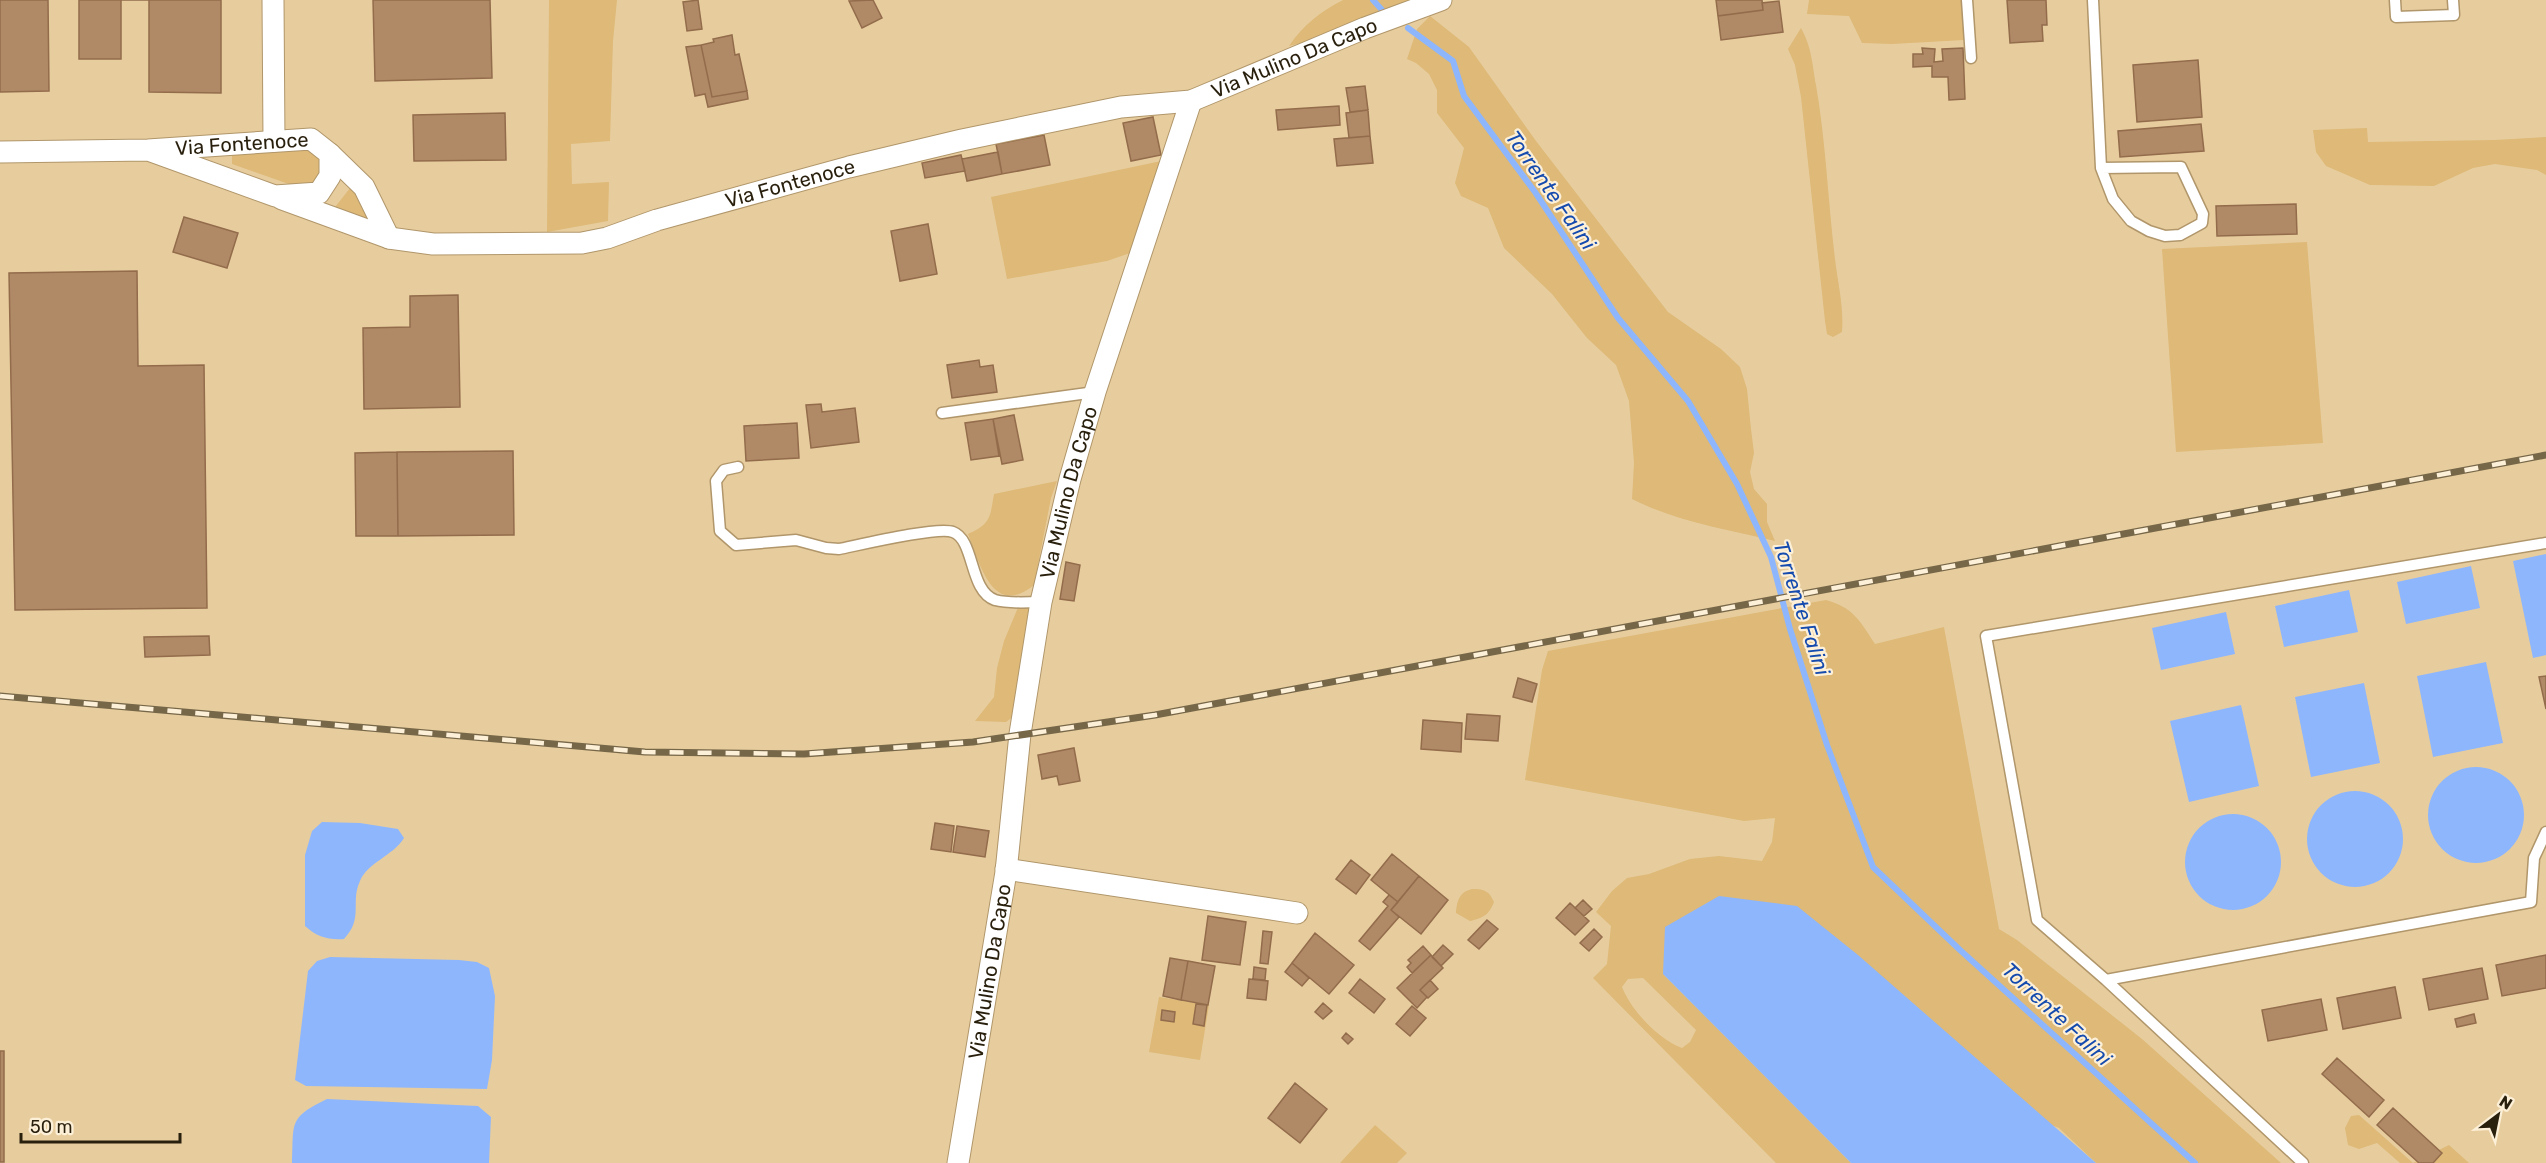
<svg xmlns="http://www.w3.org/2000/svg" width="2546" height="1163" font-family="Rubik,sans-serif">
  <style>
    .green { fill: #deb977; fill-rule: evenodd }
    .water { fill: #8eb6fd }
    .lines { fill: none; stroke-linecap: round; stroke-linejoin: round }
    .stream { stroke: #8eb6fd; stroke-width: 6 }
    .building { fill: #b08967; stroke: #936c4c; stroke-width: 1.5 }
    .lane-casing { stroke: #b0966a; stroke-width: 13 }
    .street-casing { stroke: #b0966a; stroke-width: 23 }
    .lane { stroke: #fff; stroke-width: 10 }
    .street { stroke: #fff; stroke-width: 21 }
    .rail-casing { stroke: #776749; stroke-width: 7 }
    .rail { stroke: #fdf0d8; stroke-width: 4.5; stroke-dasharray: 14; stroke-linecap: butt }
    .labels { text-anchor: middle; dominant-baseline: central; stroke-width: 4.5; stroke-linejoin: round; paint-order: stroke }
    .street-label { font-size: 20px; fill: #291f0d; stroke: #fdf0d8 }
    .water-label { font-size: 21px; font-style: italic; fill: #154bae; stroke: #fdf0d8 }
  </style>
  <rect width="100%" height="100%" fill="#e7cd9e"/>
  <path class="green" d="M549,0H617L613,41L610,141L571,144L572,184L609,182L608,221L547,232Z
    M1343,0H1418L1318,39L1289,46C1303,25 1320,12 1343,0Z
    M1809,0H1962L1964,40L1892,44L1862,43L1849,16L1807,14Z
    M1430,16L1469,47L1536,141L1668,312L1721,349L1740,367L1747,389L1751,429L1754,453L1750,472L1754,489L1767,504V522L1775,541C1726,529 1677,522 1632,499L1634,463L1629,401L1616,365L1587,338L1552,294L1504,248L1488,208L1461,196L1455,183L1464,148L1437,113V90L1429,74L1416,63L1407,59L1417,29Z
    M1801,28C1812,48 1812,63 1816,85C1826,143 1828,201 1835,259C1838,284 1844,307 1842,332L1833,337L1827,334L1825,321L1801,97L1795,65L1788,49Z
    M2367,128L2368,142L2495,140L2546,137V175L2537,170L2495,164L2473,168L2434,186L2370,185L2326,166L2316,152L2313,130Z
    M236,150L313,151L322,163L318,185L303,189L232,164V152Z
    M1166,160L1133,252L1107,261L1007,279L991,197Z
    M354,183L373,221L332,211Z
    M2307,242L2323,443L2176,452L2162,249Z
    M1057,481L1051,498L1034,585C992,619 980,563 968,534C991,524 990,517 994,494Z
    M1826,600C1854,608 1860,621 1875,644L1944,627L1999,929L2017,940L2142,1039L2281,1163H2096L2059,1128L1663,974L1851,1163H1776L1593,978L1607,964L1611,926L1596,912L1612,891L1627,878L1649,874L1690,859L1719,856L1762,861L1772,842L1775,818L1744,821L1525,780L1542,670L1548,651ZM1643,978L1696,1030L1690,1042L1682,1048C1658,1039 1631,1010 1622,987L1628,979Z
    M1019,605H1031L1014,716L1006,722L975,721L994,697L997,668L1004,641Z
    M1472,889C1485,889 1489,891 1494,902C1489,915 1483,918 1470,921L1456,913C1457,901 1459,892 1472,889Z
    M1159,997L1209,1005L1200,1060L1149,1052Z
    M2359,1115L2413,1163L2449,1145L2469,1163H2400L2377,1143L2359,1149L2348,1145L2345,1128L2351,1116Z
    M1375,1125L1407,1153L1397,1163H1340Z"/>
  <path class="water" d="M2546,554V655L2533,658L2513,561Z
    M2471,566L2480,608L2406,624L2397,582Z
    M2349,590L2358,632L2284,647L2275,606Z
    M2226,612L2235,654L2161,670L2152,628Z
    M2486,662L2503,743L2433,757L2417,676Z
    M2364,683L2380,763L2311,777L2295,697Z
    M2241,705L2259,786L2189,802L2170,721Z
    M2428 815a48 48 0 1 1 96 0a48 48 0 1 1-96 0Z
    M2307 839a48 48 0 1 1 96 0a48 48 0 1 1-96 0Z
    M2185 862a48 48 0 1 1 96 0a48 48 0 1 1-96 0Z
    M322,822L360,823L398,829L404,838C393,856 368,862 360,881C350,902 364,918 344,939C328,940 317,937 305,926V855L312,831Z
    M1719,896L1797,906L1858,955L2096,1163H1851L1663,974L1665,927Z
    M330,957L459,960L477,962L489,968L495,996L492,1060L487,1089L306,1086L295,1080L308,971L317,961Z
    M327,1099L478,1106L491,1117L489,1163H292C294,1122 288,1118 327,1099Z"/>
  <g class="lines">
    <path class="stream" d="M1373,0L1382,10
      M1408,28L1453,61L1464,96L1535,192L1618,318L1688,401L1737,484L1771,557L1790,629L1827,745L1873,867L1960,950L2195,1163"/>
  </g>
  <path class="building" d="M0,0H48L49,91L0,92Z
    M79,0H121V59H79Z
    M121,0H221V93L149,92V0Z
    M373,0H490L492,78L375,81Z
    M698,0L702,29L687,31L683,2Z
    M873,0L882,18L862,28L849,1Z
    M1716,0H1762L1763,10L1718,16Z
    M2007,0H2046L2047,25H2042L2043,41L2010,43Z
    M1779,1L1783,32L1721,40L1718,16L1763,10L1762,3Z
    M732,35L735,55L739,54L747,91L712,97L701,45L714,42L713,39Z
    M701,45L712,97L747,91L748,99L708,107L705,94L695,96L686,47Z
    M1922,48L1935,49L1934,62L1943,61L1942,49L1963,48L1965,99L1949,100L1948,77H1932V66L1913,67V54H1923Z
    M2198,60L2202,117L2137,122L2133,65Z
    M1365,86L1368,110L1350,112L1346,88Z
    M1339,106L1340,125L1278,130L1276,110Z
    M1368,110L1370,136L1349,138L1346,113Z
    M505,113L506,160L414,161L413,115Z
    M1153,117L1161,155L1131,161L1123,123Z
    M2201,124L2204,151L2120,157L2118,131Z
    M1044,135L1050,165L1002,174L996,144Z
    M1370,136L1373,163L1337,166L1334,139Z
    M998,152L1002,174L967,181L962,159Z
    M961,155L965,171L925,178L922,163Z
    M2296,204L2297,234L2217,236L2216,206Z
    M184,217L238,233L227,268L173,252Z
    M928,224L937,274L900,281L891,231Z
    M137,271L138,366L204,365L207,608L15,610L9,273Z
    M458,295L460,407L364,409L363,328L410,327V296Z
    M979,360L980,367L993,365L997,392L952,398L947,365Z
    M821,404L822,412L855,408L859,442L811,448L806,405Z
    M1014,415L1023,460L1002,464L993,419Z
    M993,419L999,456L971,460L965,423Z
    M797,423L799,458L746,461L744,426Z
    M513,451L514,535L398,536L397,452Z
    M397,452L398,536H356L355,453Z
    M1066,562L1080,565L1074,601L1060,599Z
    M209,636L210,655L145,657L144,637Z
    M2546,676V709L2539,677Z
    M1518,678L1537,684L1532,702L1513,697Z
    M1467,714L1500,716L1498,741L1465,739Z
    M1423,720L1462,723L1461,752L1421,749Z
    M1074,748L1080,781L1059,785L1057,776L1042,779L1038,755Z
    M935,823L954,826L951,852L931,849Z
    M957,826L989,831L985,857L953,852Z
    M1392,854L1419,876L1398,902L1371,880Z
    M1351,860L1370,875L1356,894L1336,879Z
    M1419,876L1448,900L1421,934L1391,910Z
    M1389,895L1398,902L1391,910L1399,917L1370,950L1359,941L1388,906L1383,902Z
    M1583,900L1592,909L1584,916L1575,908Z
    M1570,903L1589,921L1575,935L1556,918Z
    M1208,916L1246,922L1240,965L1202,960Z
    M1487,920L1498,929L1479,949L1468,940Z
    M1594,929L1602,937L1589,951L1580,943Z
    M1263,931L1272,932L1268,964L1260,963Z
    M1315,933L1354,965L1329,994L1292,963Z
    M1443,945L1453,954L1441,966L1432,957Z
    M1423,946L1431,955L1412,973L1407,967L1411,963L1408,960Z
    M1431,955L1443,968L1420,990L1427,997L1417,1008L1397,988Z
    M2546,955V988L2502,996L2496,965Z
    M1170,958L1188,961L1181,1000L1163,996Z
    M1188,961L1215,966L1208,1005L1181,1000Z
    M1292,963L1309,978L1302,986L1285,972Z
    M1254,967L1266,969L1265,980L1253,979Z
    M2482,968L2488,999L2429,1010L2423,979Z
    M1249,979L1268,981L1266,1000L1247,998Z
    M1360,979L1385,999L1374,1013L1349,993Z
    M1430,980L1438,989L1428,998L1420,990Z
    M2395,987L2401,1018L2343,1029L2337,998Z
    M2321,999L2327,1030L2268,1041L2262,1010Z
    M1323,1003L1332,1011L1323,1019L1315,1012Z
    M1196,1004L1207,1005L1204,1026L1193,1024Z
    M1412,1006L1426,1018L1410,1036L1396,1024Z
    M1162,1010L1175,1012L1174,1022L1161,1020Z
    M2474,1014L2476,1023L2457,1027L2455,1019Z
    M1346,1033L1353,1039L1348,1044L1342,1038Z
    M0,1051H4V1162H0Z
    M2337,1058L2384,1100L2369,1117L2322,1074Z
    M1295,1083L1327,1109L1300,1143L1268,1118Z
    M2393,1108L2442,1153L2433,1163H2419L2377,1125Z"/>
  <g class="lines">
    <defs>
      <path id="lane" d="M1967,0L1971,58
        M2093,0L2101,168L2113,199L2131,221L2149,231L2165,236L2180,235L2202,223L2203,214L2181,167L2101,168
        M2395,0L2396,17L2454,15L2453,0
        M942,413L1095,392
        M738,467L724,470L716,481L720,531L736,545L796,540L826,548L839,549C859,545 938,526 953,532C975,540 969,591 995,600C1010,604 1027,602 1041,602
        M2106,980L2531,902L2534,858L2546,832
        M2303,1163L2106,980L2037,920L1986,636L2546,543"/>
      <g id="street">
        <path d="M273,0L274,141"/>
        <path id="s1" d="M0,152L148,150L311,139L330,154V176L319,193L275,196L148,150"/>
        <path d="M282,199L389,238L364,187L330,154"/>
        <path id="s2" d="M389,238L433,244L582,243L607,238L657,220L849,167L962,140L1121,107L1191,101L1365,28L1441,0"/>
        <path d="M1006,869L1297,913"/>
        <path id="s3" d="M958,1163L1006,872L1020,734L1041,602L1070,479L1095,392L1191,101"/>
      </g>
    </defs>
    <use href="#lane" class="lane-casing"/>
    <use href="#street" class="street-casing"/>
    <use href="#lane" class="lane"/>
    <use href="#street" class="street"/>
    <defs>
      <path id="rail" d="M0,696L645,752L804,754L973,742L1155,715L2546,455"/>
    </defs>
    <use href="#rail" class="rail-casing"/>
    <use href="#rail" class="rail"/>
  </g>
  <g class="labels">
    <g class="street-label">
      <text stroke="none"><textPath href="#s2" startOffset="932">Via Mulino Da Capo</textPath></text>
      <text stroke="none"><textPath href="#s1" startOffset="242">Via Fontenoce</textPath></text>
      <text stroke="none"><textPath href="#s2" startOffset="410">Via Fontenoce</textPath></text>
      <text stroke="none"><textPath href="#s3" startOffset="680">Via Mulino Da Capo</textPath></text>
      <text stroke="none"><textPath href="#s3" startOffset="194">Via Mulino Da Capo</textPath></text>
    </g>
    <g class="water-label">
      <text transform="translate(1551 190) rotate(55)">Torrente Falini</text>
      <text transform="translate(1802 608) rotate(72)">Torrente Falini</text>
      <text transform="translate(2057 1014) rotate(43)">Torrente Falini</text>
    </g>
  </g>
  <g transform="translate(2498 1115) rotate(32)" stroke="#fdf0d8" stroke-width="4.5" paint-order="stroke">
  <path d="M0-4.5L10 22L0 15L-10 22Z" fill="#291f0d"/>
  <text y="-9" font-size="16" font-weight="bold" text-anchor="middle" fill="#291f0d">N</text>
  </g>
  <path d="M21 1133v9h159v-9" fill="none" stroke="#291f0d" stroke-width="3"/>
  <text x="30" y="1133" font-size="18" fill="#291f0d" stroke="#fdf0d8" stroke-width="4.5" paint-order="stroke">50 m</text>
</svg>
